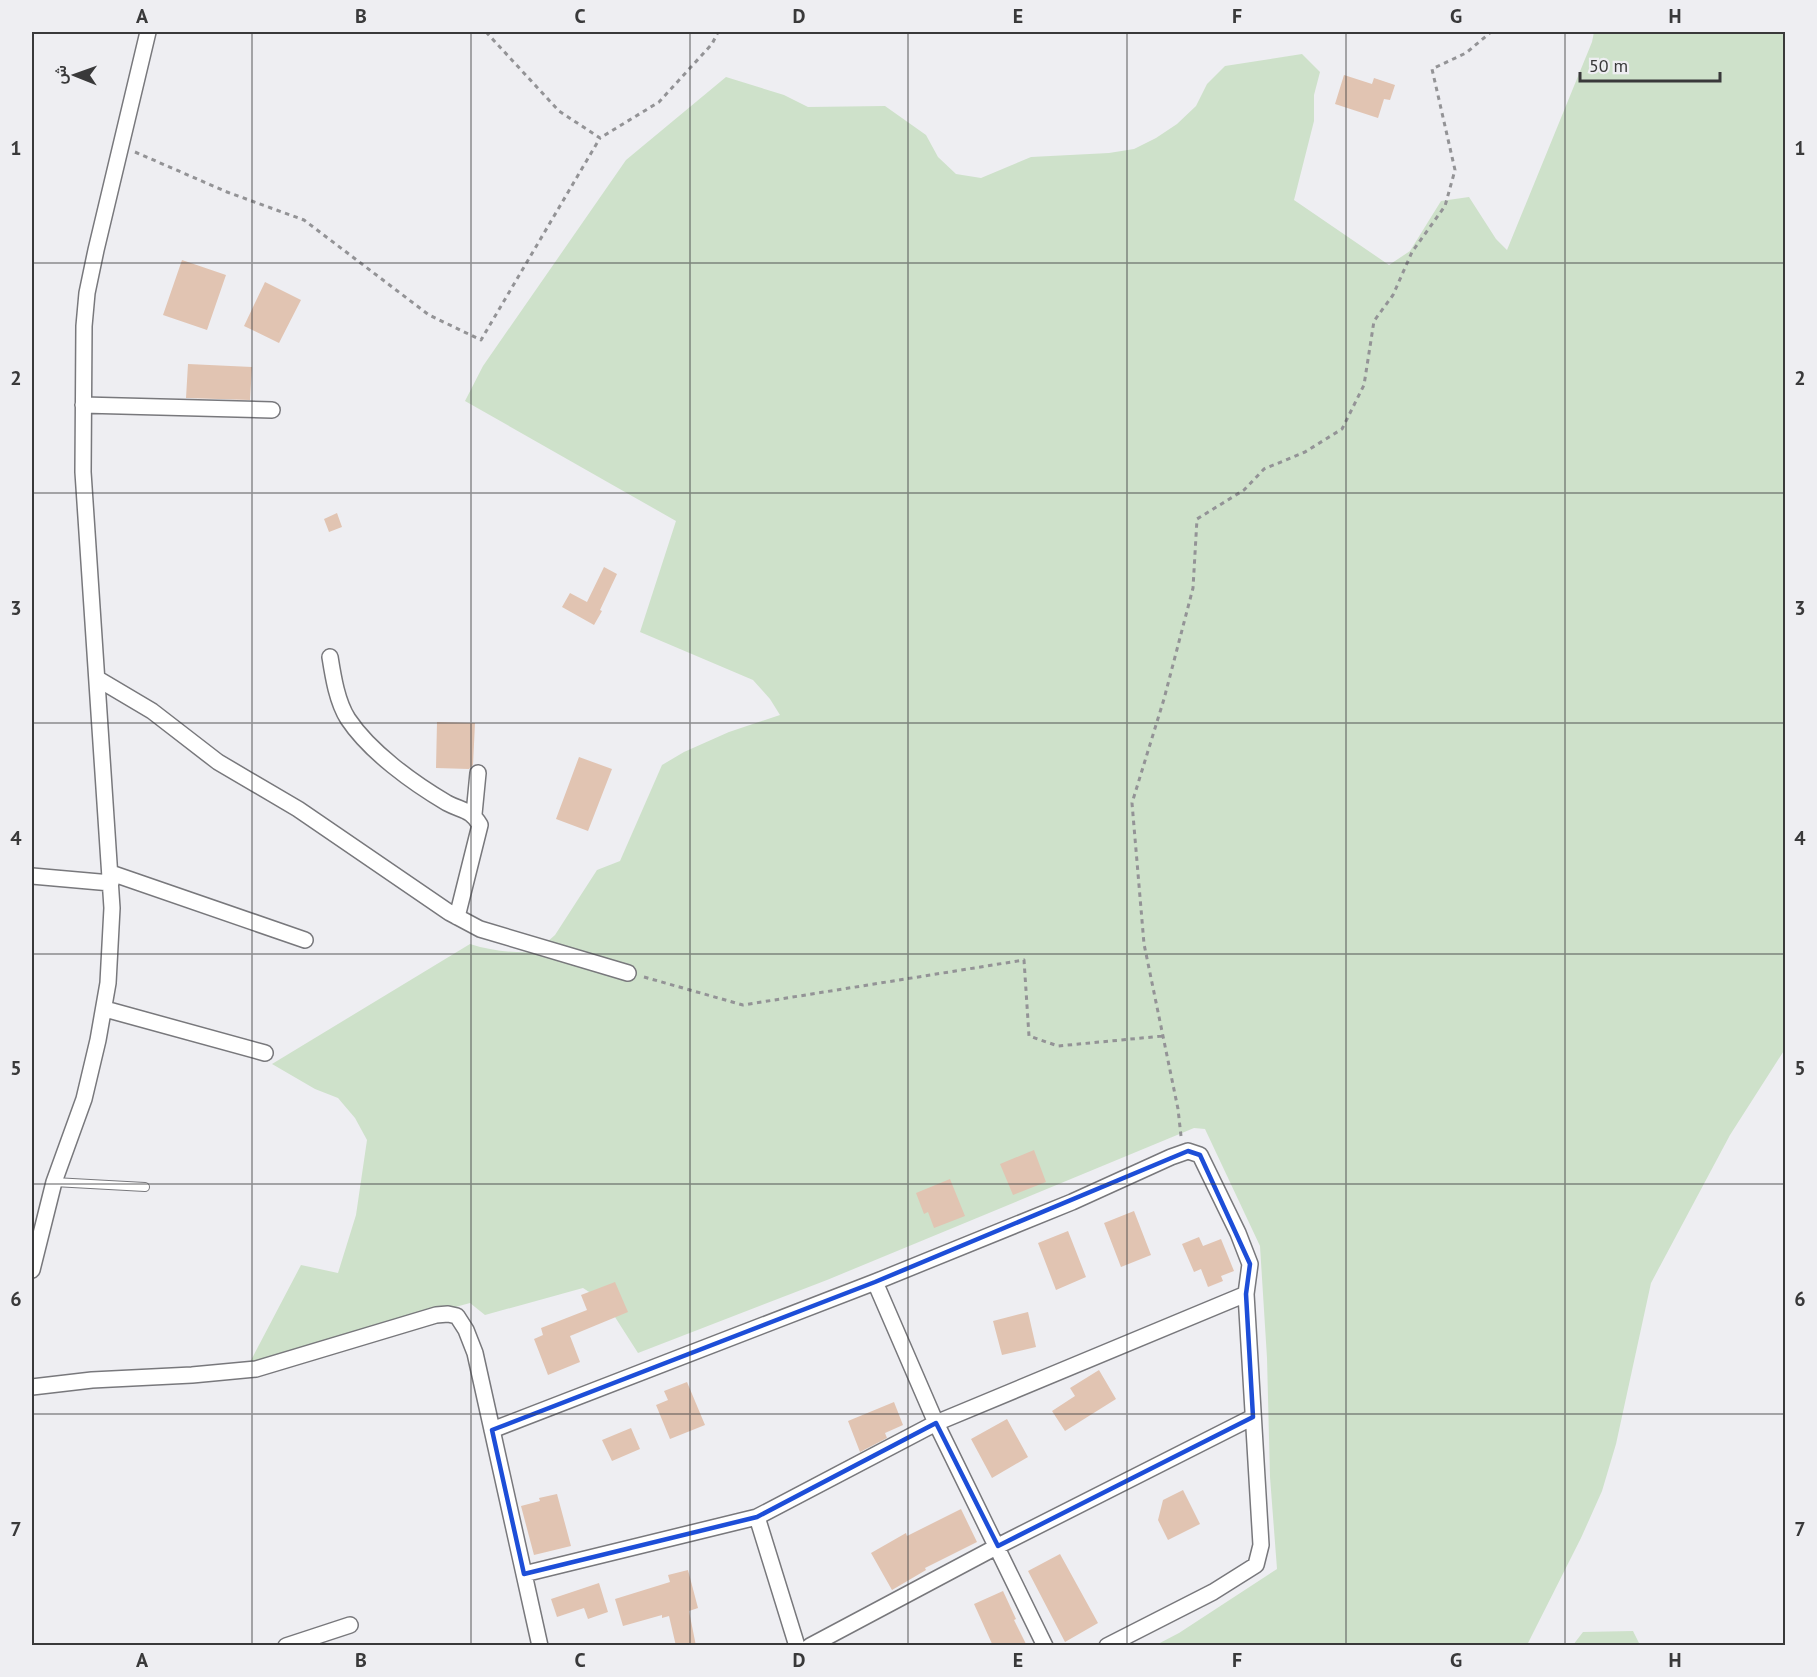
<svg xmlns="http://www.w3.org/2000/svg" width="1817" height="1677" font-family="'PT Sans',Vazirmatn,sans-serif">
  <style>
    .green { fill: #cee1ca }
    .building { fill: #e1c4b2 }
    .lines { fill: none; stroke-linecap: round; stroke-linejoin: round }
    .service-casing { stroke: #78787c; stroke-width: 10 }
    .minor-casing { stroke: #78787c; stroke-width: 18 }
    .path { stroke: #939396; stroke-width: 3; stroke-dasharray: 4.5 4.5; stroke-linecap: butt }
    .service { stroke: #fff; stroke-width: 8 }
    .minor { stroke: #fff; stroke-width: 15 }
    .marked { fill: none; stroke: #1d4ed8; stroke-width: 4.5; stroke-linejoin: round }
    .grid { fill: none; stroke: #39393a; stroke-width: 1.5; stroke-opacity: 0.55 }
    .neatline { fill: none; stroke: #39393a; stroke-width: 2 }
    .grid-label { font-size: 20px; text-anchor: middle; font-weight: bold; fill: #39393a }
  </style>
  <rect width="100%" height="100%" fill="#eeeef2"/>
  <path class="green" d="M1594,32H1785V1049L1730,1135L1651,1283L1616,1444L1602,1491L1581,1538L1527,1645H1156L1179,1633L1277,1569L1270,1477L1267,1358L1260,1246L1205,1129L1194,1128L827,1280L638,1353L606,1303L583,1288L485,1315L470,1303L249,1364L301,1265L338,1273L356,1215L367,1140L355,1118L338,1098L315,1089L272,1064L470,944C492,951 512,953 536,952L555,935L597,870L620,861L662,765L684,752L729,732L780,715L770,699L753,680L640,632L676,521L465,401L483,366L626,160L726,77L784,95L808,107L885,106L926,135L938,157L956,174L981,178L1031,157L1109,153L1134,149L1156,138L1177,124L1196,106L1207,84L1225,66L1302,54L1320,72L1314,95V121L1294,200L1389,265L1410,251L1441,201L1469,197L1496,239L1507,250L1592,42Z
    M1633,1631L1640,1645H1573L1583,1632Z"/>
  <path class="building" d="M1344,75L1372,84L1374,78L1395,85L1390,100L1384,99L1378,118L1335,104Z
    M182,260L226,275L207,330L163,315Z
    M265,282L301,300L279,343L244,326Z
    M188,364L252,367L250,400L186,398Z
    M337,513L342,527L329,532L324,519Z
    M604,567L617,574L600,610L602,611L594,625L562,607L570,593L587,602Z
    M437,722L475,723L473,765L469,769L436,768Z
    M579,757L612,769L588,831L556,819Z
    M1034,1150L1046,1182L1013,1195L1000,1164Z
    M950,1179L965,1216L934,1228L928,1212L924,1214L916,1193Z
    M1134,1211L1151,1255L1121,1267L1104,1223Z
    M1068,1231L1086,1277L1056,1290L1038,1243Z
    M1199,1237L1203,1246L1221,1239L1234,1271L1221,1276L1223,1281L1208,1287L1201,1269L1194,1272L1182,1244Z
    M615,1282L628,1312L570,1336L580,1362L548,1375L534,1339L543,1335L541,1328L587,1310L581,1295Z
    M1028,1312L1036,1347L1002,1355L993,1321Z
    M1099,1370L1116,1399L1065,1431L1052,1411L1075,1396L1070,1388Z
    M687,1382L705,1425L670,1439L656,1405L668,1400L664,1391Z
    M894,1402L903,1425L885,1433L887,1438L860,1452L848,1421Z
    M1007,1419L1028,1457L992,1478L971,1439Z
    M631,1428L640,1449L612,1461L602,1440Z
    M1183,1490L1200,1524L1168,1540L1158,1520L1163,1500Z
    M557,1494L571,1546L534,1555L521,1506L540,1501L539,1498Z
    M961,1509L977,1542L925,1568L926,1570L892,1590L871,1553L906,1533L907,1536Z
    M1060,1554L1098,1623L1065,1642L1028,1571Z
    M688,1570L698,1608L689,1611L696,1646H676L669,1616L662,1618V1615L623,1626L615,1599L670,1582L668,1575Z
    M599,1583L608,1612L588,1619L584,1608L557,1617L551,1599Z
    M1003,1591L1016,1619L1014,1620L1027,1646H993L974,1604Z"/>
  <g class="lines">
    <defs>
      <path id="service" d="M54,1182L145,1187"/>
      <path id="minor" d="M83,405L272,410
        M330,657C333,676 337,702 348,719C370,752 413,783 447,803C462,811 471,809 480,825L457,917
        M98,679L152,711L218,762L298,809L450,913L480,929L628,973
        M474,814L478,773
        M111,873L305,940
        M32,876L111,883
        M105,1009L265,1053
        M32,1270L54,1182L84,1099L98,1040L108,983L112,908L83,472L84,326L87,293L96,250L148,32
        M875,1282L936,1423L1045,1646
        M32,1387L92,1380L192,1375L256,1369L436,1315L448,1314L457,1316L466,1330L475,1353L540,1646
        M492,1430L875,1282L1072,1202L1171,1157L1188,1151L1200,1155L1238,1233L1250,1264L1246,1294L1261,1545L1256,1565L1213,1592L1107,1646
        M757,1517L797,1646
        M524,1574L757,1517L936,1423L1246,1294
        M286,1646L350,1625
        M810,1646L998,1546L1253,1417"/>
    </defs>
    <use href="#service" class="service-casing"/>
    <use href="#minor" class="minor-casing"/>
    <path class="path" d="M486,32L559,111L600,138L659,102L712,44L718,32
      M135,152L227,192L304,220L429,315L481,340L600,138
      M644,977L743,1005L1024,960L1029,1036L1058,1046L1163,1036
      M1181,1136L1178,1109L1144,944L1132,803L1164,699L1193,588L1197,519L1244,490L1264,469L1305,452L1342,429L1364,385L1374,321L1393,295L1412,252L1445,206L1455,170L1432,69L1466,53L1491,32"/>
    <use href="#service" class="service"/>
    <use href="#minor" class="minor"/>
  </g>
  <path class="marked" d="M1188,1151L1200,1155L1250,1264L1246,1294L1253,1417L998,1546L936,1423L757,1517L524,1574L492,1430L875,1282Z"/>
  <path class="grid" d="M252,32V1646M471,32V1646M690,32V1646M908,32V1646M1127,32V1646M1346,32V1646M1565,32V1646M32,263H1786M32,493H1786M32,723H1786M32,954H1786M32,1184H1786M32,1414H1786"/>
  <rect width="1817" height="1677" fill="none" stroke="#eeeef2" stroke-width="66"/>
  <g transform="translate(75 75) rotate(271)" stroke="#eeeef2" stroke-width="4.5" paint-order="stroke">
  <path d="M0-4.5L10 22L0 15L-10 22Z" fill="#39393a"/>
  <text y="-9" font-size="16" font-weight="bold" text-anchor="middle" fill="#39393a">ش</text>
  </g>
  <path d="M1580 72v9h140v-9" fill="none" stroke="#39393a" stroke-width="3"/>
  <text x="1589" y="72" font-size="18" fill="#39393a" stroke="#eeeef2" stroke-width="4.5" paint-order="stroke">50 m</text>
  <rect x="33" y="33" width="1751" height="1611" class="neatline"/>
  <g class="grid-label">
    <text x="142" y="23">A</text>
    <text x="361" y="23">B</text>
    <text x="580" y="23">C</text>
    <text x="799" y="23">D</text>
    <text x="1018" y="23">E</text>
    <text x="1237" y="23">F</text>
    <text x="1456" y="23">G</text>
    <text x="1675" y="23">H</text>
    <text x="16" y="155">1</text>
    <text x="1800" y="155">1</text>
    <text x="16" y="385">2</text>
    <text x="1800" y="385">2</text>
    <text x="16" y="615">3</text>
    <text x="1800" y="615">3</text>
    <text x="16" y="845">4</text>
    <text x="1800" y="845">4</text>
    <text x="16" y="1075">5</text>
    <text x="1800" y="1075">5</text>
    <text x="16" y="1306">6</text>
    <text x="1800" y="1306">6</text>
    <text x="16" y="1536">7</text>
    <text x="1800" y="1536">7</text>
    <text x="142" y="1667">A</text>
    <text x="361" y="1667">B</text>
    <text x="580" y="1667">C</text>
    <text x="799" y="1667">D</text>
    <text x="1018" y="1667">E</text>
    <text x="1237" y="1667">F</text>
    <text x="1456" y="1667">G</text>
    <text x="1675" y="1667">H</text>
  </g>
</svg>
